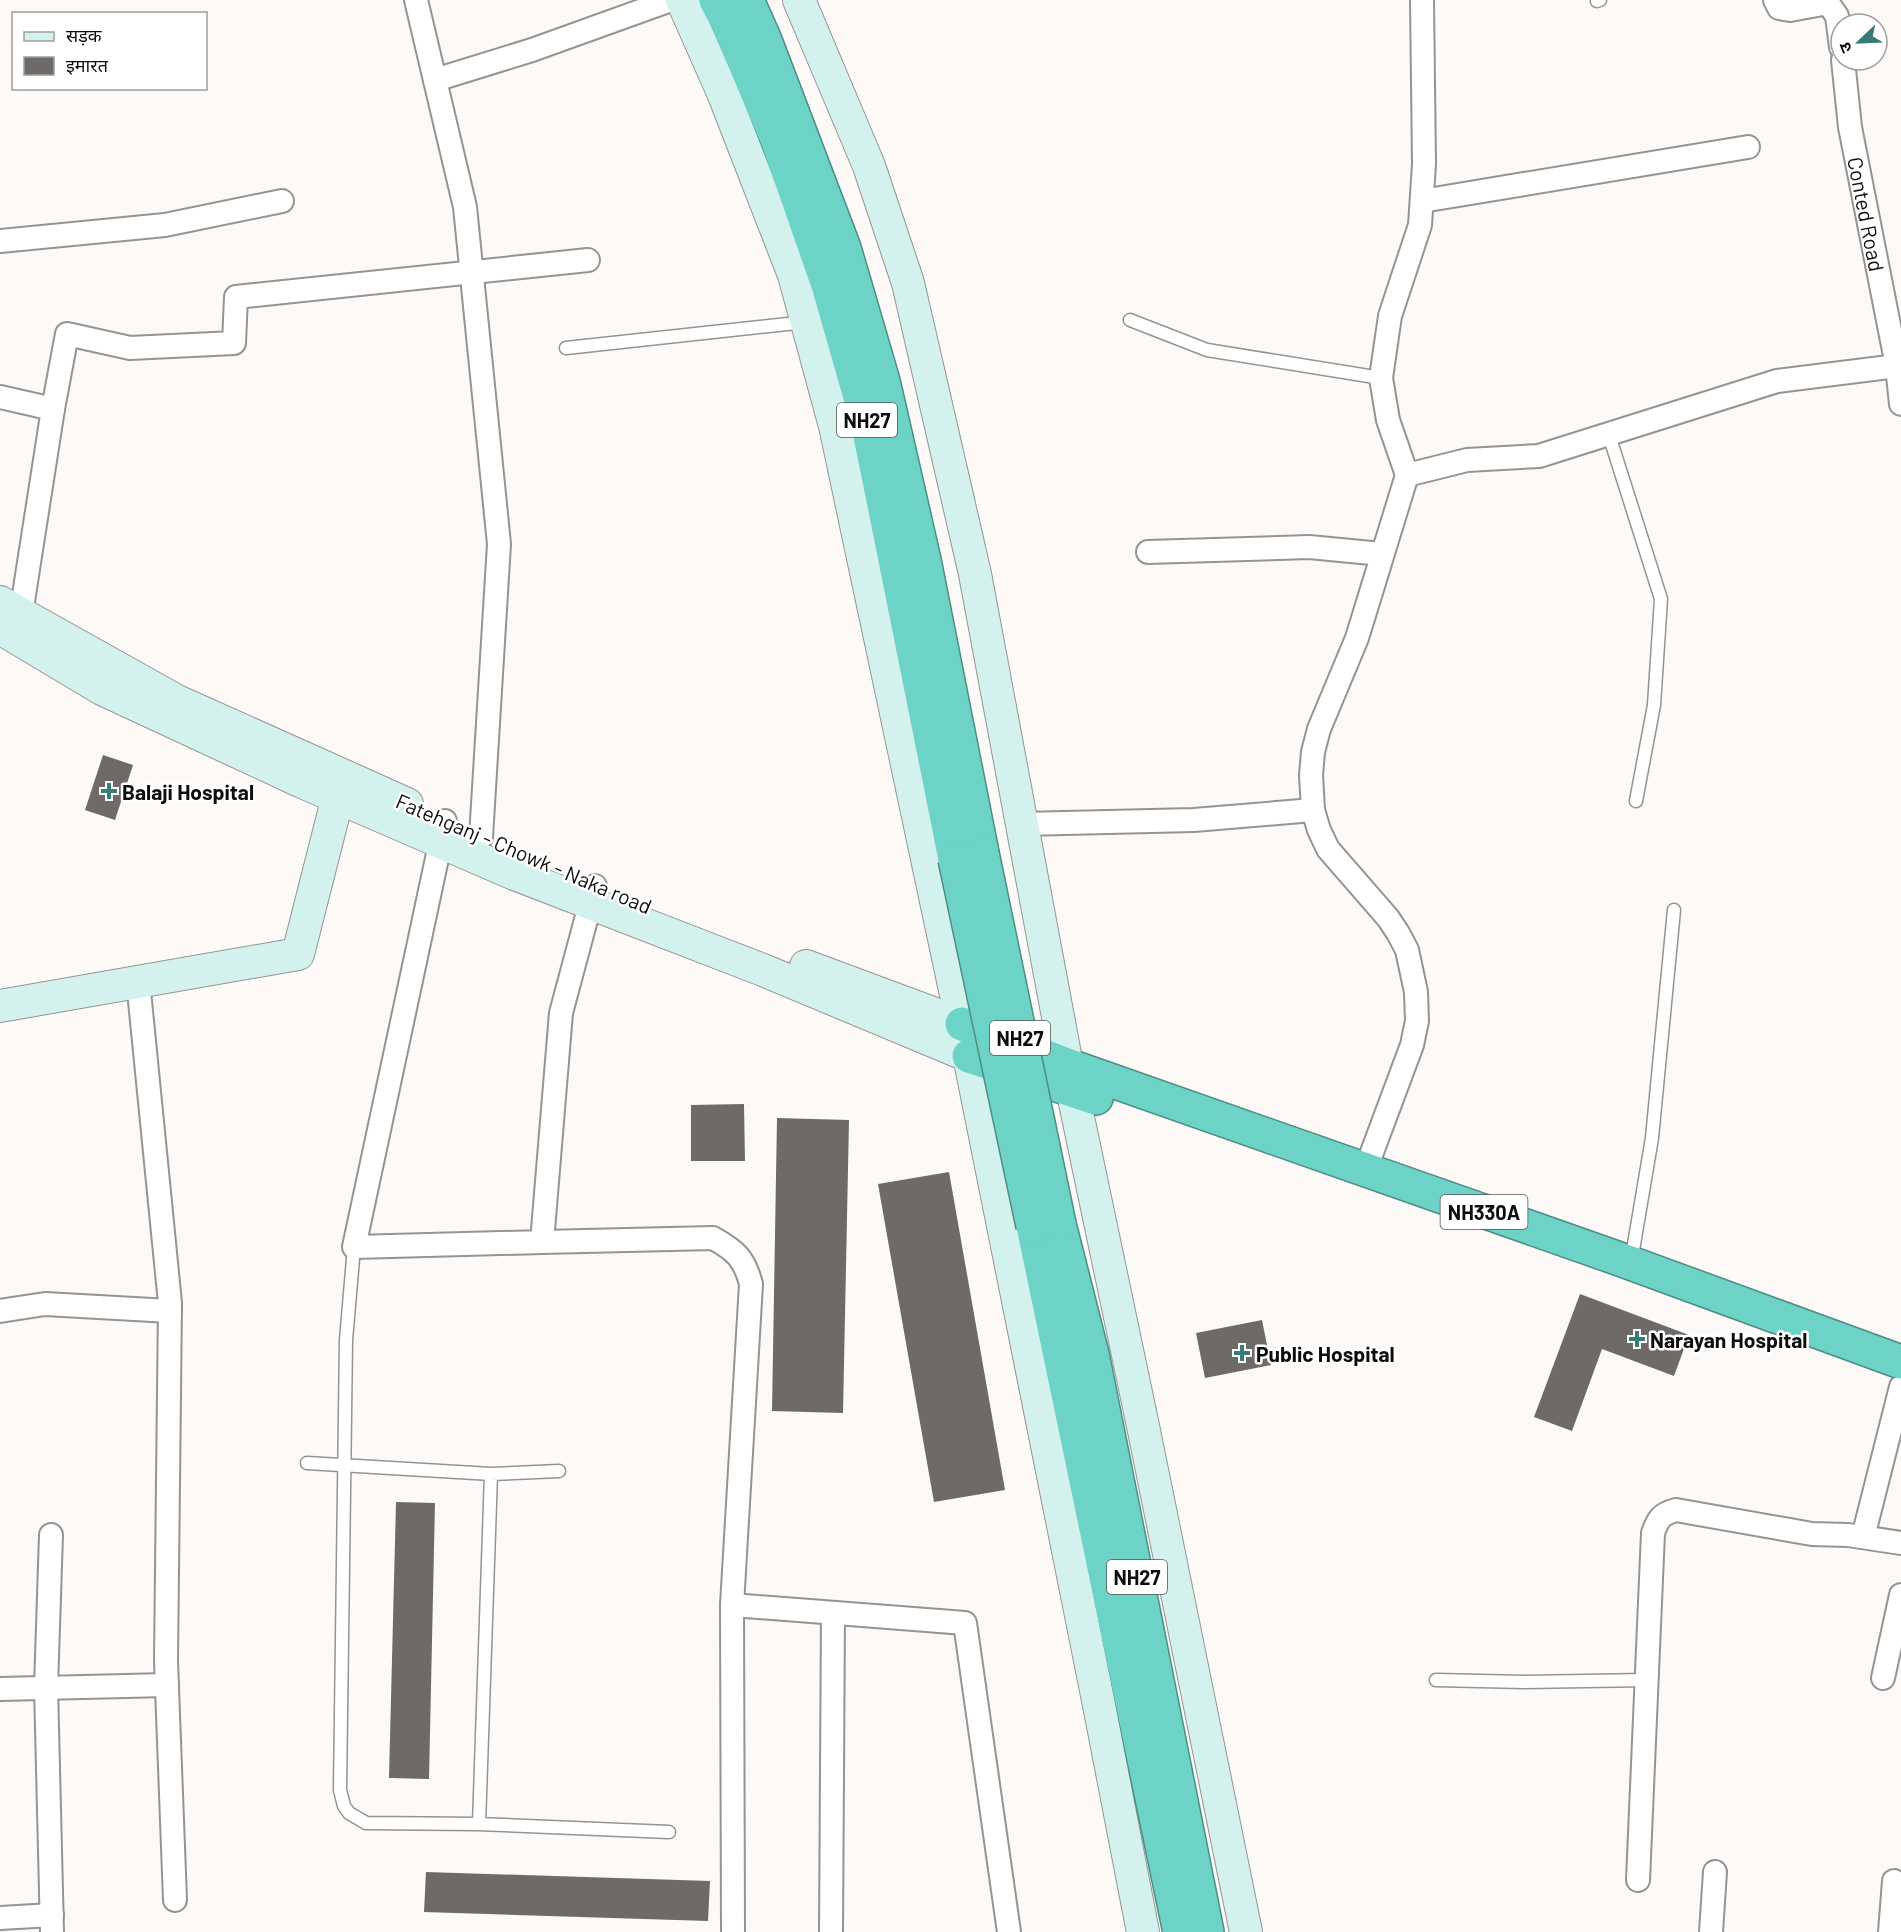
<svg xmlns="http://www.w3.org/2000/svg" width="1901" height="1932" font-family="Barlow,'Noto Sans Devanagari',sans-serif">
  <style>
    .building { fill: #6d6a68 }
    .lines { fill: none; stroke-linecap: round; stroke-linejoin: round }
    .lane-casing { stroke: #979391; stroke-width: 15 }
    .street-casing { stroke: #979391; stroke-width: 26 }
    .secondary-casing { stroke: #979391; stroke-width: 34 }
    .highway-casing { stroke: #4c8e85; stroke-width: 36 }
    .lane { stroke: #fff; stroke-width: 12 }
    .street { stroke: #fff; stroke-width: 22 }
    .secondary { stroke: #d3f2ee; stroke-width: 32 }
    .highway { stroke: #6dd3c6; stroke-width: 33 }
    .highway-bridge-casing { stroke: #4c8e85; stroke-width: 36; stroke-linecap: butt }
    .highway-bridge { stroke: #6dd3c6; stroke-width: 33 }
    .poi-dot { fill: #377d75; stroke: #fff; stroke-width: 2 }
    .labels { text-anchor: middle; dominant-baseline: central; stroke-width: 5; stroke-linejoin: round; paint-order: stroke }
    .shield { fill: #fff; stroke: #565656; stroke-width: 1.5 }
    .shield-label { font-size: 20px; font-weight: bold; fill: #0e0d0d }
    .street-label { font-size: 21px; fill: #0e0d0d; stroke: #fff }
    .poi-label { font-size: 21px; font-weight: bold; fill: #0e0d0d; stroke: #fff; text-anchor: start }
  </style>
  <rect width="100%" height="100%" fill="#fdf9f7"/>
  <path class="building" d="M103,755L133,765L115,820L85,810Z
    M744,1104L745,1161H691V1105Z
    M777,1118L849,1120L843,1413L772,1411Z
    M949,1172L1005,1490L934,1502L878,1184Z
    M1580,1294L1689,1335L1674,1376L1602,1349L1572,1431L1534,1417Z
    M1262,1320L1271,1365L1205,1378L1196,1333Z
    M396,1502L435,1503L429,1779L389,1778Z
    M426,1872L710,1881L708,1921L424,1912Z"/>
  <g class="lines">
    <defs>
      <path id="lane" d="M1597,1L1600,0
        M1130,320L1207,350L1381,378
        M566,348L806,322
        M1609,435L1661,599L1654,705L1636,801
        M354,1247L346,1340L340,1790L344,1806L349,1813L366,1823L479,1824L669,1832
        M1631,1262L1652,1138L1674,910
        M307,1463L491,1474L559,1471
        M1436,1680L1524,1682L1647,1680
        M479,1824L491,1474"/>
      <g id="street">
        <path d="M416,0L465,207L499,544L481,837"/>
        <path d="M1775,0L1779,8L1790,10L1828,3L1837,16L1841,47"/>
        <path id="s1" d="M1843,60L1850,127L1897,366L1901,404"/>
        <path d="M435,80L532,50L671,0"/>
        <path d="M1422,201L1748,147"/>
        <path d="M0,241L165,225L282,201"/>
        <path d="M0,397L53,409L67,334L130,348L234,343L236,297L588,260"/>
        <path d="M1407,475L1388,420L1381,378L1390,316L1420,225L1424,164L1422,0"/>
        <path d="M1148,552L1309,547L1382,554"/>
        <path d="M21,614L53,409"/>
        <path d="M445,821L354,1247L542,1242L561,1013L595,886"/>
        <path d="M1022,824L1194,820L1313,810"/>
        <path d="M138,981L170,1303L166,1661L175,1900"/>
        <path d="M1365,1171L1412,1045L1417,1021L1416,992L1407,950L1398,933L1388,918L1328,849L1319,830L1313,810L1311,775L1313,752L1319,729L1357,638L1407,475L1467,460L1539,456L1777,381L1897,366"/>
        <path d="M542,1242L713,1238C736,1251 744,1258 751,1284L732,1605L733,1932"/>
        <path d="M0,1311L45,1304L170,1311"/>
        <path d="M51,1535L46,1687L52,1932"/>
        <path d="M1863,1537L1901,1387"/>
        <path d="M732,1605L965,1623L1009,1932"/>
        <path d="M1883,1678L1901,1595"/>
        <path d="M0,1689L167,1685"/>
        <path d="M1638,1880L1653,1533C1658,1519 1661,1514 1676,1510L1812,1534L1848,1535L1901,1543"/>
        <path d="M0,1918L52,1915"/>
        <path d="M831,1932L833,1613"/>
        <path d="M1711,1932L1715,1872"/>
        <path d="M1890,1932L1894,1881"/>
      </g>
      <path id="secondary" d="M682,0L724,95L794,275L835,426L969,1056L1098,1700L1143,1932
        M799,0L869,166L908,283L975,574L1067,1065L1143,1426L1246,1932
        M0,602L177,701L407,804
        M0,628L102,689L300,781L512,873L763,970L969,1056
        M806,966L962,1024
        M0,1006L298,954L343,777"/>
      <path id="highway" d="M716,0L728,23L777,139L828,285L868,425L955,859
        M747,0L764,38L844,248L883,381L924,560L982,853
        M962,1024L1067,1065L1614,1257L1901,1362
        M969,1056L1096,1098
        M1059,1224L1092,1354L1207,1932
        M1033,1226L1180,1932"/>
    </defs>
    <use href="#lane" class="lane-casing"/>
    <use href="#street" class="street-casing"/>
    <use href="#secondary" class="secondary-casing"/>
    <use href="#highway" class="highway-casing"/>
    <use href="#lane" class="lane"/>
    <use href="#street" class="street"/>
    <use href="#secondary" class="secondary"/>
    <use href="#highway" class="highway"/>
    <defs>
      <path id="highway-bridge" d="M982,853L1059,1224
        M955,859L1033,1226"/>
    </defs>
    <use href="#highway-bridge" class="highway-bridge-casing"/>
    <use href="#highway-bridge" class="highway-bridge"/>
  </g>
  <g class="poi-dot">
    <path d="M106 782h6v6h6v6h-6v6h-6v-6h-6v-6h6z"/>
    <path d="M1634 1330h6v6h6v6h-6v6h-6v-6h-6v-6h6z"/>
    <path d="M1239 1344h6v6h6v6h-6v6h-6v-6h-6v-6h6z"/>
  </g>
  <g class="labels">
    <g class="shield">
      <rect x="837" y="403" width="60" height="34" rx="4.5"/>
      <rect x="990" y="1021" width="60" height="34" rx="4.5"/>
      <rect x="1440.5" y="1195" width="87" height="34" rx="4.5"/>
      <rect x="1107" y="1560" width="60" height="34" rx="4.5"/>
    </g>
    <g class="shield-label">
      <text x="867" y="420">NH27</text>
      <text x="1020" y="1038">NH27</text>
      <text x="1484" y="1212">NH330A</text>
      <text x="1137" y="1577">NH27</text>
    </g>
    <g class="street-label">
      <text stroke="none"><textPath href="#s1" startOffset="156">Conted Road</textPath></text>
      <text transform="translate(524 853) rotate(23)">Fatehganj - Chowk - Naka road</text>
    </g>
    <g class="poi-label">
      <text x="122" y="791">Balaji Hospital</text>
      <text x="1650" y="1339">Narayan Hospital</text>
      <text x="1256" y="1353">Public Hospital</text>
    </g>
  </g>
  <rect x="12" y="12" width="195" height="78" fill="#ffffff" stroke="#9f9e9e" stroke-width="1.5"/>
  <rect x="24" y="32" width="30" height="9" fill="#d3f2ee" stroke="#9f9e9e" stroke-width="1.5"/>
  <text x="66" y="42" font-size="18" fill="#0e0d0d">सड़क</text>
  <rect x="24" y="57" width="30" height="18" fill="#6d6a68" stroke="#9f9e9e" stroke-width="1.5"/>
  <text x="66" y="72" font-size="18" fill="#0e0d0d">इमारत</text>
  <g transform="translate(1859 42) rotate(247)"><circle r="28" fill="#ffffff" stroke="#9f9e9e" stroke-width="1.5"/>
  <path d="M0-4.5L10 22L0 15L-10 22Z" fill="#377d75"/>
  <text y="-9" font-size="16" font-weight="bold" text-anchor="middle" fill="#0e0d0d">उ</text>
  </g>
</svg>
